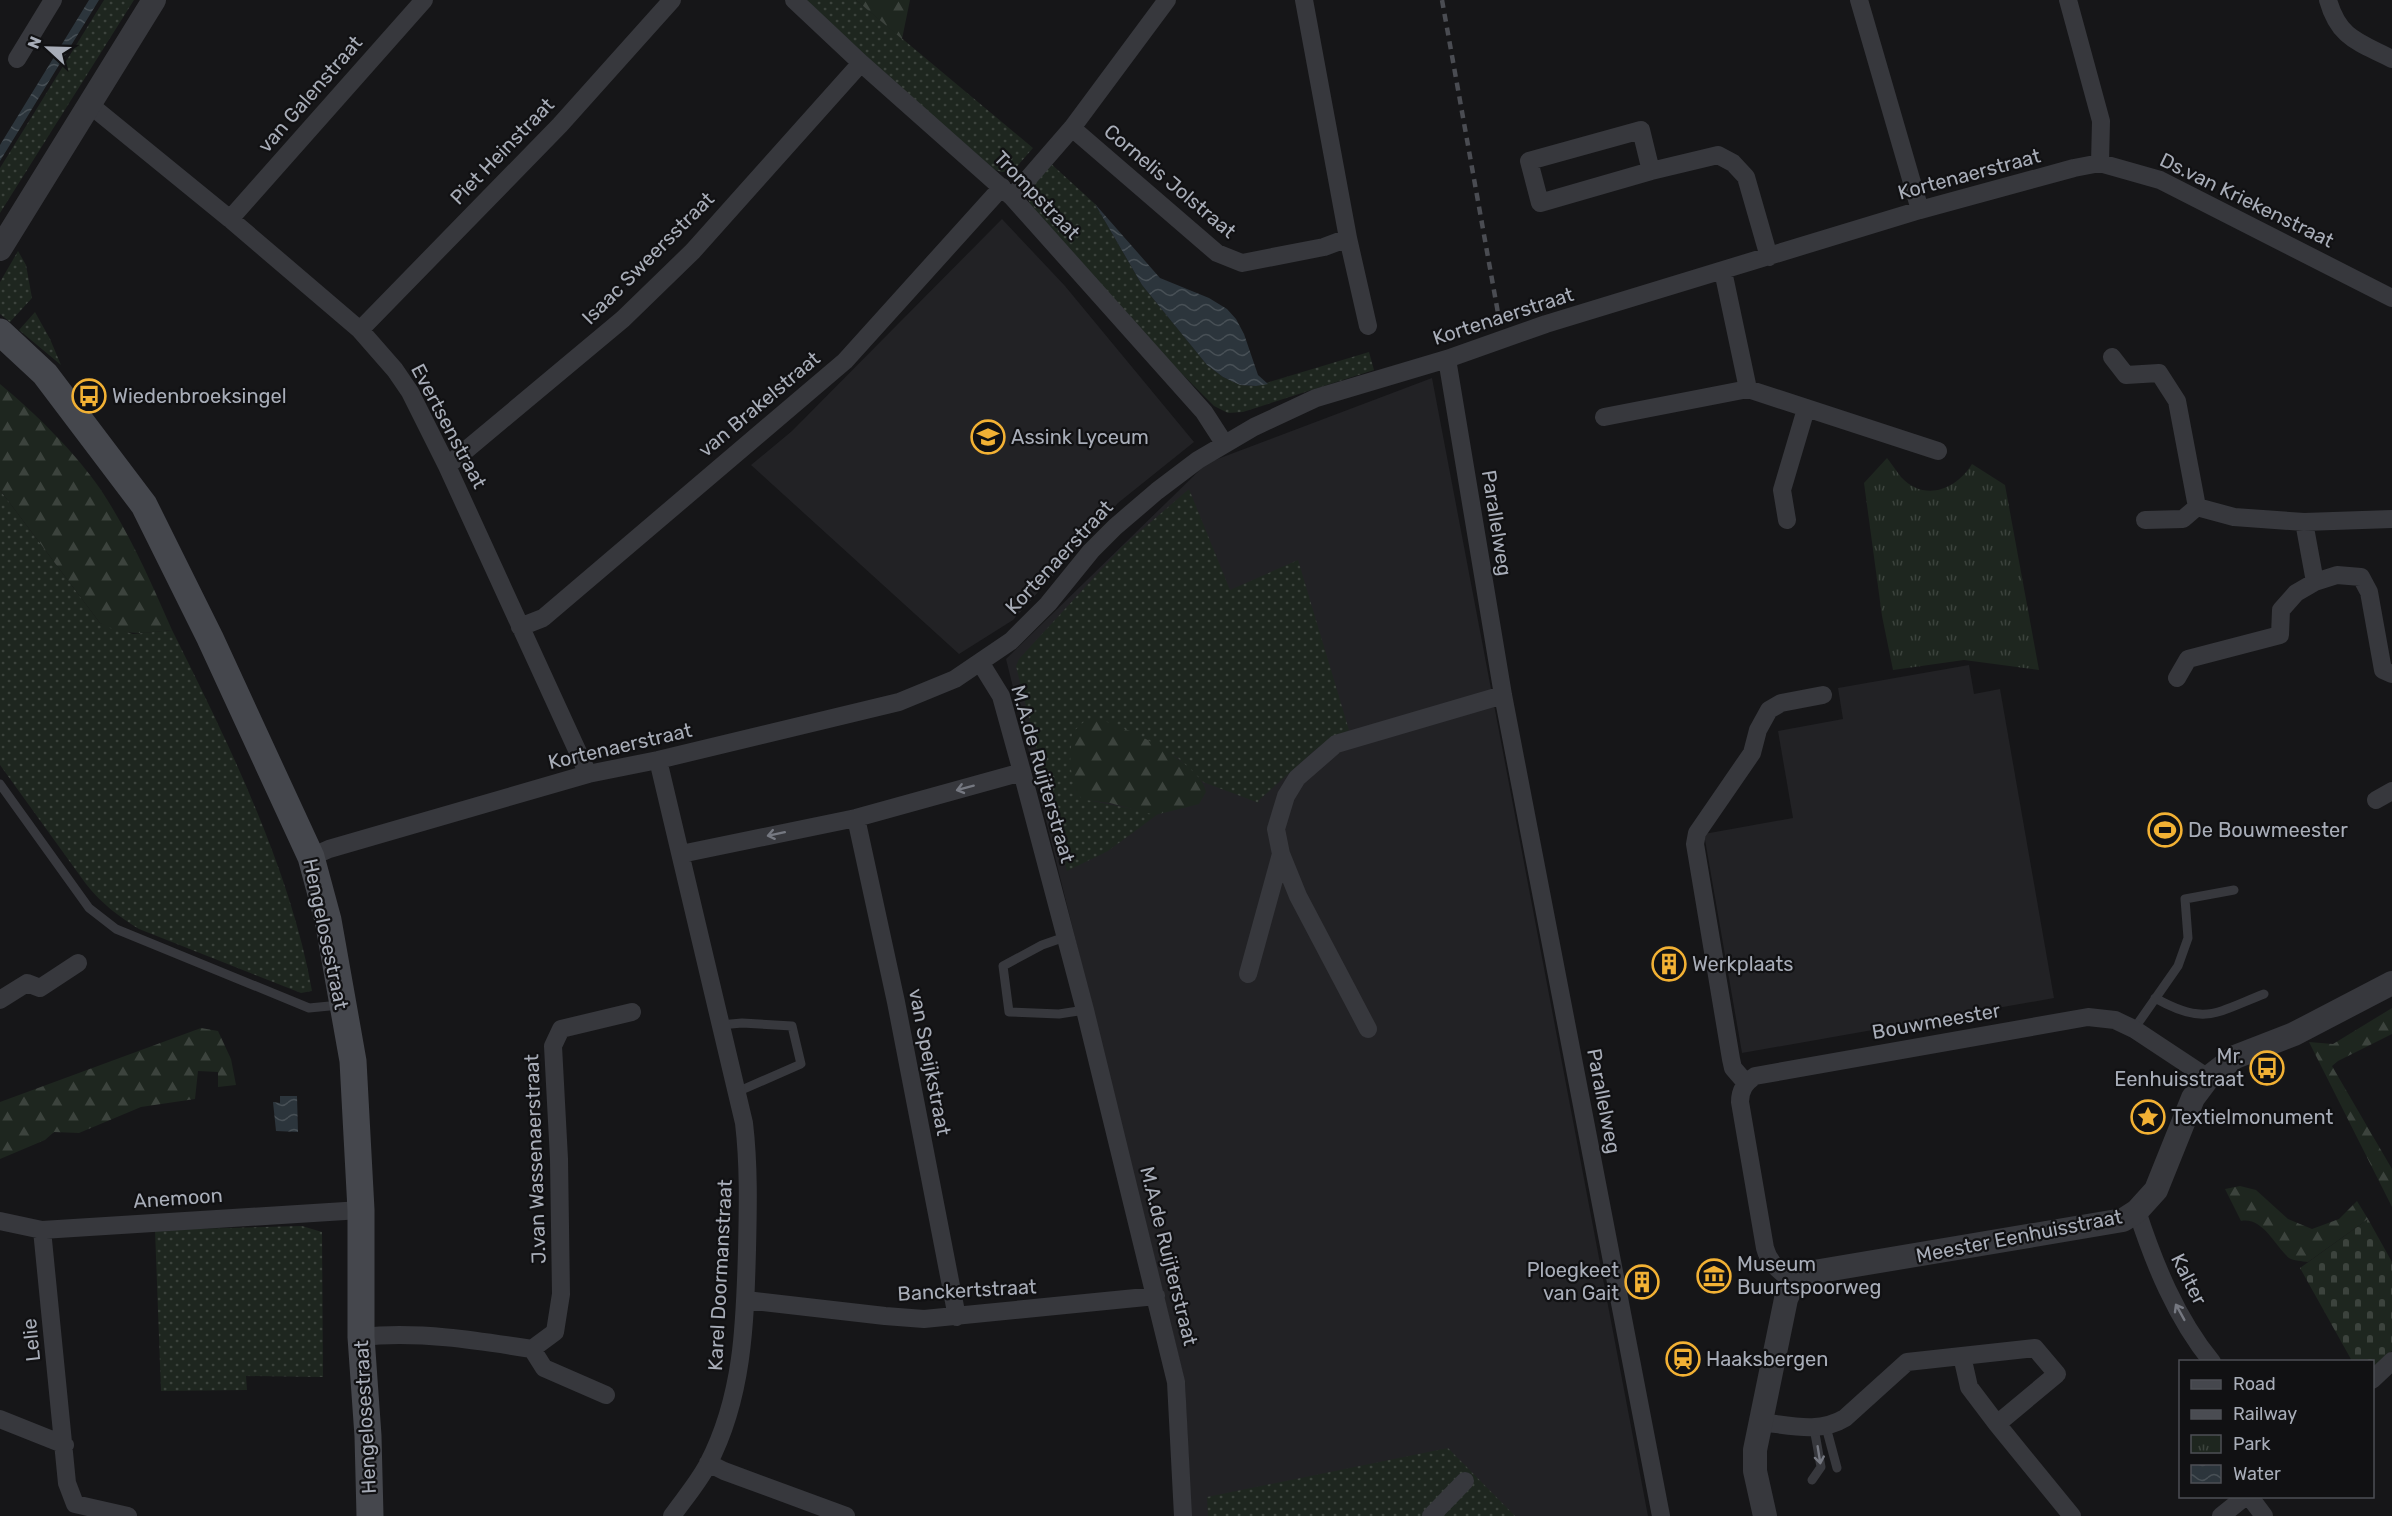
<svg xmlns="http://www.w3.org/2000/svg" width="2392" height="1516" font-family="Rubik,sans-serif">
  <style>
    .built { fill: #222225 }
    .grass { fill: url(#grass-dots) }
    .forest { fill: url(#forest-firs) }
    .cemetery { fill: url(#cemetery-stones) }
    .park { fill: url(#park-tufts) }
    .water { fill: url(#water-waves) }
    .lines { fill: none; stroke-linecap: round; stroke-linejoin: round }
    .service { stroke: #37383d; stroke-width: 9 }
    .minor { stroke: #37383d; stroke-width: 18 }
    .tertiary { stroke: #37383d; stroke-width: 24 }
    .secondary { stroke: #45474d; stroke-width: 27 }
    .rail { stroke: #4a4c52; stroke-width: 4.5; stroke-dasharray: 8 6; stroke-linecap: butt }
    .oneway { stroke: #757881 }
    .labels { text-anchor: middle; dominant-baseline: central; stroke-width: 4.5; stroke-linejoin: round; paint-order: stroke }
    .street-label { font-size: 20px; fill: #a8adb8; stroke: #111113 }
    .poi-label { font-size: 20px; fill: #a8adb8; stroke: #111113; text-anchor: start }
  </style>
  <defs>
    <pattern id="grass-dots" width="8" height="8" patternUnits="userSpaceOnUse" patternTransform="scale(1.5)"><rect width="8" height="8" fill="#1e261f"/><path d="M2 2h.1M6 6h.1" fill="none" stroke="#3c433d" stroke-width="1.8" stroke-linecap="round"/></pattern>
    <pattern id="forest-firs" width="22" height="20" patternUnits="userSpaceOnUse" patternTransform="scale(1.5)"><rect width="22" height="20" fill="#1e261f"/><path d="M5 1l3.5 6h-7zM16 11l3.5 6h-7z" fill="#3c433d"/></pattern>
    <pattern id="cemetery-stones" width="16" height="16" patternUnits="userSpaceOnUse" patternTransform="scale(1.5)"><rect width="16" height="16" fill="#1e261f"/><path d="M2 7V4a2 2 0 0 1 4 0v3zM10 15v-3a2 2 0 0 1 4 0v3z" fill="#3c433d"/></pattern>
    <pattern id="park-tufts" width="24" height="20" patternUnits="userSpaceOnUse" patternTransform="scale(1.5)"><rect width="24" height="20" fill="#1e261f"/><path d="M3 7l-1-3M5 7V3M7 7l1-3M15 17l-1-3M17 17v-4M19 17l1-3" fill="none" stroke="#3c433d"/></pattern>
    <pattern id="water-waves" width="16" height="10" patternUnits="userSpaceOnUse" patternTransform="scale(1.5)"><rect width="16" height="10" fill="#2c353c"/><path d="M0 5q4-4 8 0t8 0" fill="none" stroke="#485056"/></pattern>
  </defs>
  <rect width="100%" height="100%" fill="#161618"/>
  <path class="built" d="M1002,219L1065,286L1194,442L1118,503L1013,620L959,654L751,465L792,431Z
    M1432,378L1648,1516H1191L1185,1382L1006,659L1207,463Z
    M1969,665L1974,694L2000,689L2054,998L1742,1053L1704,834L1793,818L1778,731L1843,719L1838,688Z"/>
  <path class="grass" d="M104,0H134L0,213V168Z
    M807,0H856L1033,148L1013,171L1002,172L986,167L812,9Z
    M1048,161L1095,204L1142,285L1207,365L1223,377L1240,385L1256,386L1369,352L1374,370L1243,412L1228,413L1214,406L1161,353L1031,209L1027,194Z
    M18,251L26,265L32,298L10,322L0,314V282Z
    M35,312L50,339L61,365L19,330Z
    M1189,489L1230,590L1298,560L1349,730L1316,749L1258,801L1259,803L1203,782L1178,758L1142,739L1071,750L1075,794L1092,801L1158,814L1108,851L1067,871L1016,666L1019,659L1122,547Z
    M0,490L100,623L133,634L172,630C227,740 291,870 312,991L301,993L139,929C118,916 102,904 86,884L0,765Z
    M302,1226L322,1232L323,1377L246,1376L247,1390L161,1391L155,1230Z
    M1448,1448L1515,1516H1208L1207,1497Z"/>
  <path class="forest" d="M856,0H910L902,39Z
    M0,384C34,412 76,453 101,490C130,534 151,582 172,630C144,633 126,637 100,623L0,490Z
    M1087,719C1094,720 1103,720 1110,723C1135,731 1202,766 1206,792L1199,804L1155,815L1110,803L1085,800L1075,794L1070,763L1072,733Z
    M2392,1008V1034L2338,1061L2332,1066L2392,1169V1207L2309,1042L2333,1044Z
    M201,1028L218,1031L231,1059L236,1085L218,1087V1072L198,1071L195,1099L141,1107L79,1133L54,1132L45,1140L0,1159V1102Z
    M2240,1186L2256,1190L2288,1219L2312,1229L2339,1219L2357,1201L2368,1219L2308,1262C2302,1261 2294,1261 2289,1258C2274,1245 2263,1217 2241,1221L2225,1189Z"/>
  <path class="cemetery" d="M2368,1219L2392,1262V1351L2373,1368L2372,1362L2352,1361L2300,1268Z"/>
  <path class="park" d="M1887,458C1892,464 1896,471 1901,477C1924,502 1956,490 1972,464L2005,485L2039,670L1964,660L1893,670L1882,616L1864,483Z"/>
  <path class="water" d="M89,0H99L0,161V145Z
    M1095,204L1160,278L1209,298L1227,309L1236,319L1244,334L1258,375L1268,384L1256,386L1240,385L1223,377L1207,365L1142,285Z
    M280,1096H297L298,1132L276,1131L273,1102L280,1103Z"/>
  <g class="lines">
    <path class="service" d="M0,784L89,908L116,929L309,1008L340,1005
      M1065,937L1042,945L1003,966L1009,1012L1059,1014L1085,1010
      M2155,998C2205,1026 2215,1013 2264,994
      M720,1025L742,1023L792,1026L801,1064L737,1092
      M2134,1029L2178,966L2188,938L2185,899L2234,890
      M1826,1427L1837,1468
      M1812,1480L1821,1467L1814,1428"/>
    <path class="minor" d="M794,0L861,63L1012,197L1204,412L1224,443
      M1304,0L1348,238L1368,326
      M1859,0L1920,210
      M2068,0L2101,121L2100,163
      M2328,0C2339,39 2359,42 2392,59
      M17,59L53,0
      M89,104L230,219L360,330L395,370L410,392L447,466L588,774
      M1072,128L1217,253L1242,263L1324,247L1348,238
      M1651,171L1641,130L1529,161L1540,203L1651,171L1718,155L1733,163L1746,177L1769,257
      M1012,197L1072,128L1167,0
      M230,219L424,0
      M1723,271L1748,389
      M360,330L560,125L672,0
      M2112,357L2126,375L2159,373L2177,401L2197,507
      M1447,359L1503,695L1661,1516
      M1604,417L1748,389L1938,451
      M447,466L623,319L693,251L861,63
      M2197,507L2234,517L2304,522L2392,519
      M1787,520L1782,490L1806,409
      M2145,520L2183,519L2197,507
      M2304,522L2315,582
      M520,627L543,618L845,361L1002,187
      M980,662L1001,696L1022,772L1085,1010L1176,1382L1183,1516
      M2177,678L2188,659L2280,635L2281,610L2296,593L2315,582L2337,575L2361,577L2369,592L2383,670L2392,674
      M658,760L744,1123C749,1165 748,1208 747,1250C745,1324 743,1397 708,1464C698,1483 684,1499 672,1516
      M2376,800L2392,791
      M856,818L896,1002L957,1317
      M681,854L856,818L1022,772
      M311,857L329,849L588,774L658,760L899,702L955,679L1011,641L1048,604L1091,551L1115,527L1157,491L1198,460L1254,427L1316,398L1447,359L1546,324L1920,210L2074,168L2100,163L2160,180L2392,298
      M1248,974L1281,854
      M0,1000L27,983L40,988L78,963
      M1368,1029L1298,896L1281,854L1276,829L1286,796L1297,778L1336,744L1503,695
      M1746,1083L1733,1068L1731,1059L1695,844L1697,833L1752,753L1758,730L1769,710L1781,703L1823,695
      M2137,1211C2154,1263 2176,1318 2212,1362
      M0,1221L42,1230L361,1210
      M42,1230L67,1483L75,1504L128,1516
      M1795,1283C1782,1273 1769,1264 1765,1248L1740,1102C1740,1090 1745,1083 1755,1076L2088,1017L2115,1020L2134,1029L2208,1078
      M746,1300L885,1316L924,1319L1156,1296
      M361,1337C418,1331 475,1340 532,1349L544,1368L606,1395
      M532,1349L555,1332L561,1294L559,1159L553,1046L561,1029L632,1012
      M2372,1380L2392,1361
      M0,1419L65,1445
      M1760,1422C1789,1425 1819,1434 1845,1418L1907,1362L2035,1348L2057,1374L1997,1424L1969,1387L1962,1356
      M1997,1424L2072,1516
      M708,1463L724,1471L846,1516
      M2249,1496L2264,1516
      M1431,1516L1465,1481
      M2221,1516L2246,1496"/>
    <path class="tertiary" d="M0,249L154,0
      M1765,1516L1755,1471V1450L1786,1299C1792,1285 1799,1276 1814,1272L2123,1220L2137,1211L2156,1190L2193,1098L2208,1078L2235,1057L2294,1034L2392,983"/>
    <path class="secondary" d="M0,332L45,374L144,505L210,638L311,857L328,920L353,1061L361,1210V1337L368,1436L370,1516"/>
    <path class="rail" d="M1442,0L1498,313"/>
  </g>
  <defs><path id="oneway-shaft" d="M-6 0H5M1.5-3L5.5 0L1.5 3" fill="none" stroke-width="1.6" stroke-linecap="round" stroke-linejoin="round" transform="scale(1.5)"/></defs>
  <g class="oneway">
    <use href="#oneway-shaft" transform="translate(965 788) rotate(165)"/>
    <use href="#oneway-shaft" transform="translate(776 834) rotate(168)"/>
    <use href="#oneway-shaft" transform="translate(2180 1312) rotate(-119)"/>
    <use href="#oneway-shaft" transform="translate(1819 1455) rotate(81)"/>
  </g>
  <defs>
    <symbol id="bus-ring" viewBox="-11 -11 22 22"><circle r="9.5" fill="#111113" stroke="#f2b134" stroke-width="1.5"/><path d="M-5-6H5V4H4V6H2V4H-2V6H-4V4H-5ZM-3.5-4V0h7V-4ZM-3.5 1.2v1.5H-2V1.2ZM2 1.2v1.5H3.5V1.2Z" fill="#f2b134"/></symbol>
    <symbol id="school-ring" viewBox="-11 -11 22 22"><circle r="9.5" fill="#111113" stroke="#f2b134" stroke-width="1.5"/><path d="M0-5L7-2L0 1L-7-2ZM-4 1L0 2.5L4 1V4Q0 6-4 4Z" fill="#f2b134"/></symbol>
    <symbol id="stadium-ring" viewBox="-11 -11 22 22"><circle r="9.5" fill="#111113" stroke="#f2b134" stroke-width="1.5"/><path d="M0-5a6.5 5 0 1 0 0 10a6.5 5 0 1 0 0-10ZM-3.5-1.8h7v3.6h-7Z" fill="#f2b134"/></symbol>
    <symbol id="building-ring" viewBox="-11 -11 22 22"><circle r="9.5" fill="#111113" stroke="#f2b134" stroke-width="1.5"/><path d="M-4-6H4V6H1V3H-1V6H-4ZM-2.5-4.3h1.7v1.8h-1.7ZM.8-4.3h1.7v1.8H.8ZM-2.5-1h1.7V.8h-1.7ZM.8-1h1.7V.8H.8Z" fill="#f2b134"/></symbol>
    <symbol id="sight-ring" viewBox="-11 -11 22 22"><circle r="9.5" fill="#111113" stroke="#f2b134" stroke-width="1.5"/><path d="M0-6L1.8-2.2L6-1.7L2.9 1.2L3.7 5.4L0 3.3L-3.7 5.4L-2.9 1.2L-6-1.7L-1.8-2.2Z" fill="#f2b134"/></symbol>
    <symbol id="museum-ring" viewBox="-11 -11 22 22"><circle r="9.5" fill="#111113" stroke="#f2b134" stroke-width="1.5"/><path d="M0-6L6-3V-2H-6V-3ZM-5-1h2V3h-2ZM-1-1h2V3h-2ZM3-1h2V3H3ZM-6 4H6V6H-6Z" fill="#f2b134"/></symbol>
    <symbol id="station-ring" viewBox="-11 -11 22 22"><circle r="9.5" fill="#111113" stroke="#f2b134" stroke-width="1.5"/><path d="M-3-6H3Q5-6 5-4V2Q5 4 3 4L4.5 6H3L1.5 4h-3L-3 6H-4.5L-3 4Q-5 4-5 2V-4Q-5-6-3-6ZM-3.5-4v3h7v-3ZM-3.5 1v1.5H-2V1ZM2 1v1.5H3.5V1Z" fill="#f2b134"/></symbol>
  </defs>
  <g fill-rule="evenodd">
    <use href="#bus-ring" x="70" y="377" width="38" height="38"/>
    <use href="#school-ring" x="969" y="418" width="38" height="38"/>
    <use href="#stadium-ring" x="2146" y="811" width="38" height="38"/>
    <use href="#building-ring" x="1650" y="945" width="38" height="38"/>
    <use href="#bus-ring" x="2248" y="1049" width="38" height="38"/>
    <use href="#sight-ring" x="2129" y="1098" width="38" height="38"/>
    <use href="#museum-ring" x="1695" y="1257" width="38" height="38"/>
    <use href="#building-ring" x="1623" y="1263" width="38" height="38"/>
    <use href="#station-ring" x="1664" y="1340" width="38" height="38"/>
  </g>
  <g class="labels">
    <g class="street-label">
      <text transform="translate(310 94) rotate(-49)">van Galenstraat</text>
      <text transform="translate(502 151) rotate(-46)">Piet Heinstraat</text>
      <text transform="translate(1969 174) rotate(-15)">Kortenaerstraat</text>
      <text transform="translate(1170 181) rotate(40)">Cornelis Jolstraat</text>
      <text transform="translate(1037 195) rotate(46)">Trompstraat</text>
      <text transform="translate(2247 200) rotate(26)">Ds.van Kriekenstraat</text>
      <text transform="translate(648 258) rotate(-45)">Isaac Sweersstraat</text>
      <text transform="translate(1503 316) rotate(-18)">Kortenaerstraat</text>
      <text transform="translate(759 404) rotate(-40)">van Brakelstraat</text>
      <text transform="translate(449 426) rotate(62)">Evertsenstraat</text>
      <text transform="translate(1497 523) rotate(81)">Parallelweg</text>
      <text transform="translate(1059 557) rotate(-47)">Kortenaerstraat</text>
      <text transform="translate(620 746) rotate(-13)">Kortenaerstraat</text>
      <text transform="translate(1043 774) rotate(74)">M.A.de Ruijterstraat</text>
      <text transform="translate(326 934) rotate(78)">Hengelosestraat</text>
      <text transform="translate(1936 1021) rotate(-10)">Bouwmeester</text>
      <text transform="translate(930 1062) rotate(79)">van Speijkstraat</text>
      <text transform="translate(1604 1101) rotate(79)">Parallelweg</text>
      <text transform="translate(535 1159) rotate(-92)">J.van Wassenaerstraat</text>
      <text transform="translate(178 1198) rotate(-4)">Anemoon</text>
      <text transform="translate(2019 1236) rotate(-11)">Meester Eenhuisstraat</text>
      <text transform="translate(1169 1256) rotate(76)">M.A.de Ruijterstraat</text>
      <text transform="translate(720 1275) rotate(-87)">Karel Doormanstraat</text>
      <text transform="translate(2189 1279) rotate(63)">Kalter</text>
      <text transform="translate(967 1290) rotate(-3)">Banckertstraat</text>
      <text transform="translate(31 1340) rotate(-96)">Lelie</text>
      <text transform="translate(365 1417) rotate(-93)">Hengelosestraat</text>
    </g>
    <g class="poi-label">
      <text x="112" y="396">Wiedenbroeksingel</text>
      <text x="1011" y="437">Assink Lyceum</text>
      <text x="2188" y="830">De Bouwmeester</text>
      <text x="1692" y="964">Werkplaats</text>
      <text x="2244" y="1056" text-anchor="end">Mr.<tspan x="2244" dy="23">Eenhuisstraat</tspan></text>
      <text x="2171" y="1117">Textielmonument</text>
      <text x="1737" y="1264">Museum<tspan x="1737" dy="23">Buurtspoorweg</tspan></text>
      <text x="1619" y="1270" text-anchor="end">Ploegkeet<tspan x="1619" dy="23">van Gait</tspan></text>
      <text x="1706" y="1359">Haaksbergen</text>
    </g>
  </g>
  <rect x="2179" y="1360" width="195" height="138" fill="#111113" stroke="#4d4f55" stroke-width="1.5"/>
  <rect x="2191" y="1380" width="30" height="9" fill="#45474d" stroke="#4d4f55" stroke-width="1.5"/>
  <text x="2233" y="1390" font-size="18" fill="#a8adb8">Road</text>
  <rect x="2191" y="1410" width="30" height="9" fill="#4a4c52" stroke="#4d4f55" stroke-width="1.5"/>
  <text x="2233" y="1420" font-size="18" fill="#a8adb8">Railway</text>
  <rect x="2191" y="1435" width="30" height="18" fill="url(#park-tufts)" stroke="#4d4f55" stroke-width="1.5"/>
  <text x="2233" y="1450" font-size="18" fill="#a8adb8">Park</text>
  <rect x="2191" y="1465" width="30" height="18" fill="url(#water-waves)" stroke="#4d4f55" stroke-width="1.5"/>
  <text x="2233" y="1480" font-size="18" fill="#a8adb8">Water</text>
  <g transform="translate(48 48) rotate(292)" stroke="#111113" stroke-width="4.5" paint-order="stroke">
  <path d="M0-4.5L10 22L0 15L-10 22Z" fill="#a8adb8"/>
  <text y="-9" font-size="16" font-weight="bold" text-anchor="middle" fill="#a8adb8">N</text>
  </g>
</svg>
